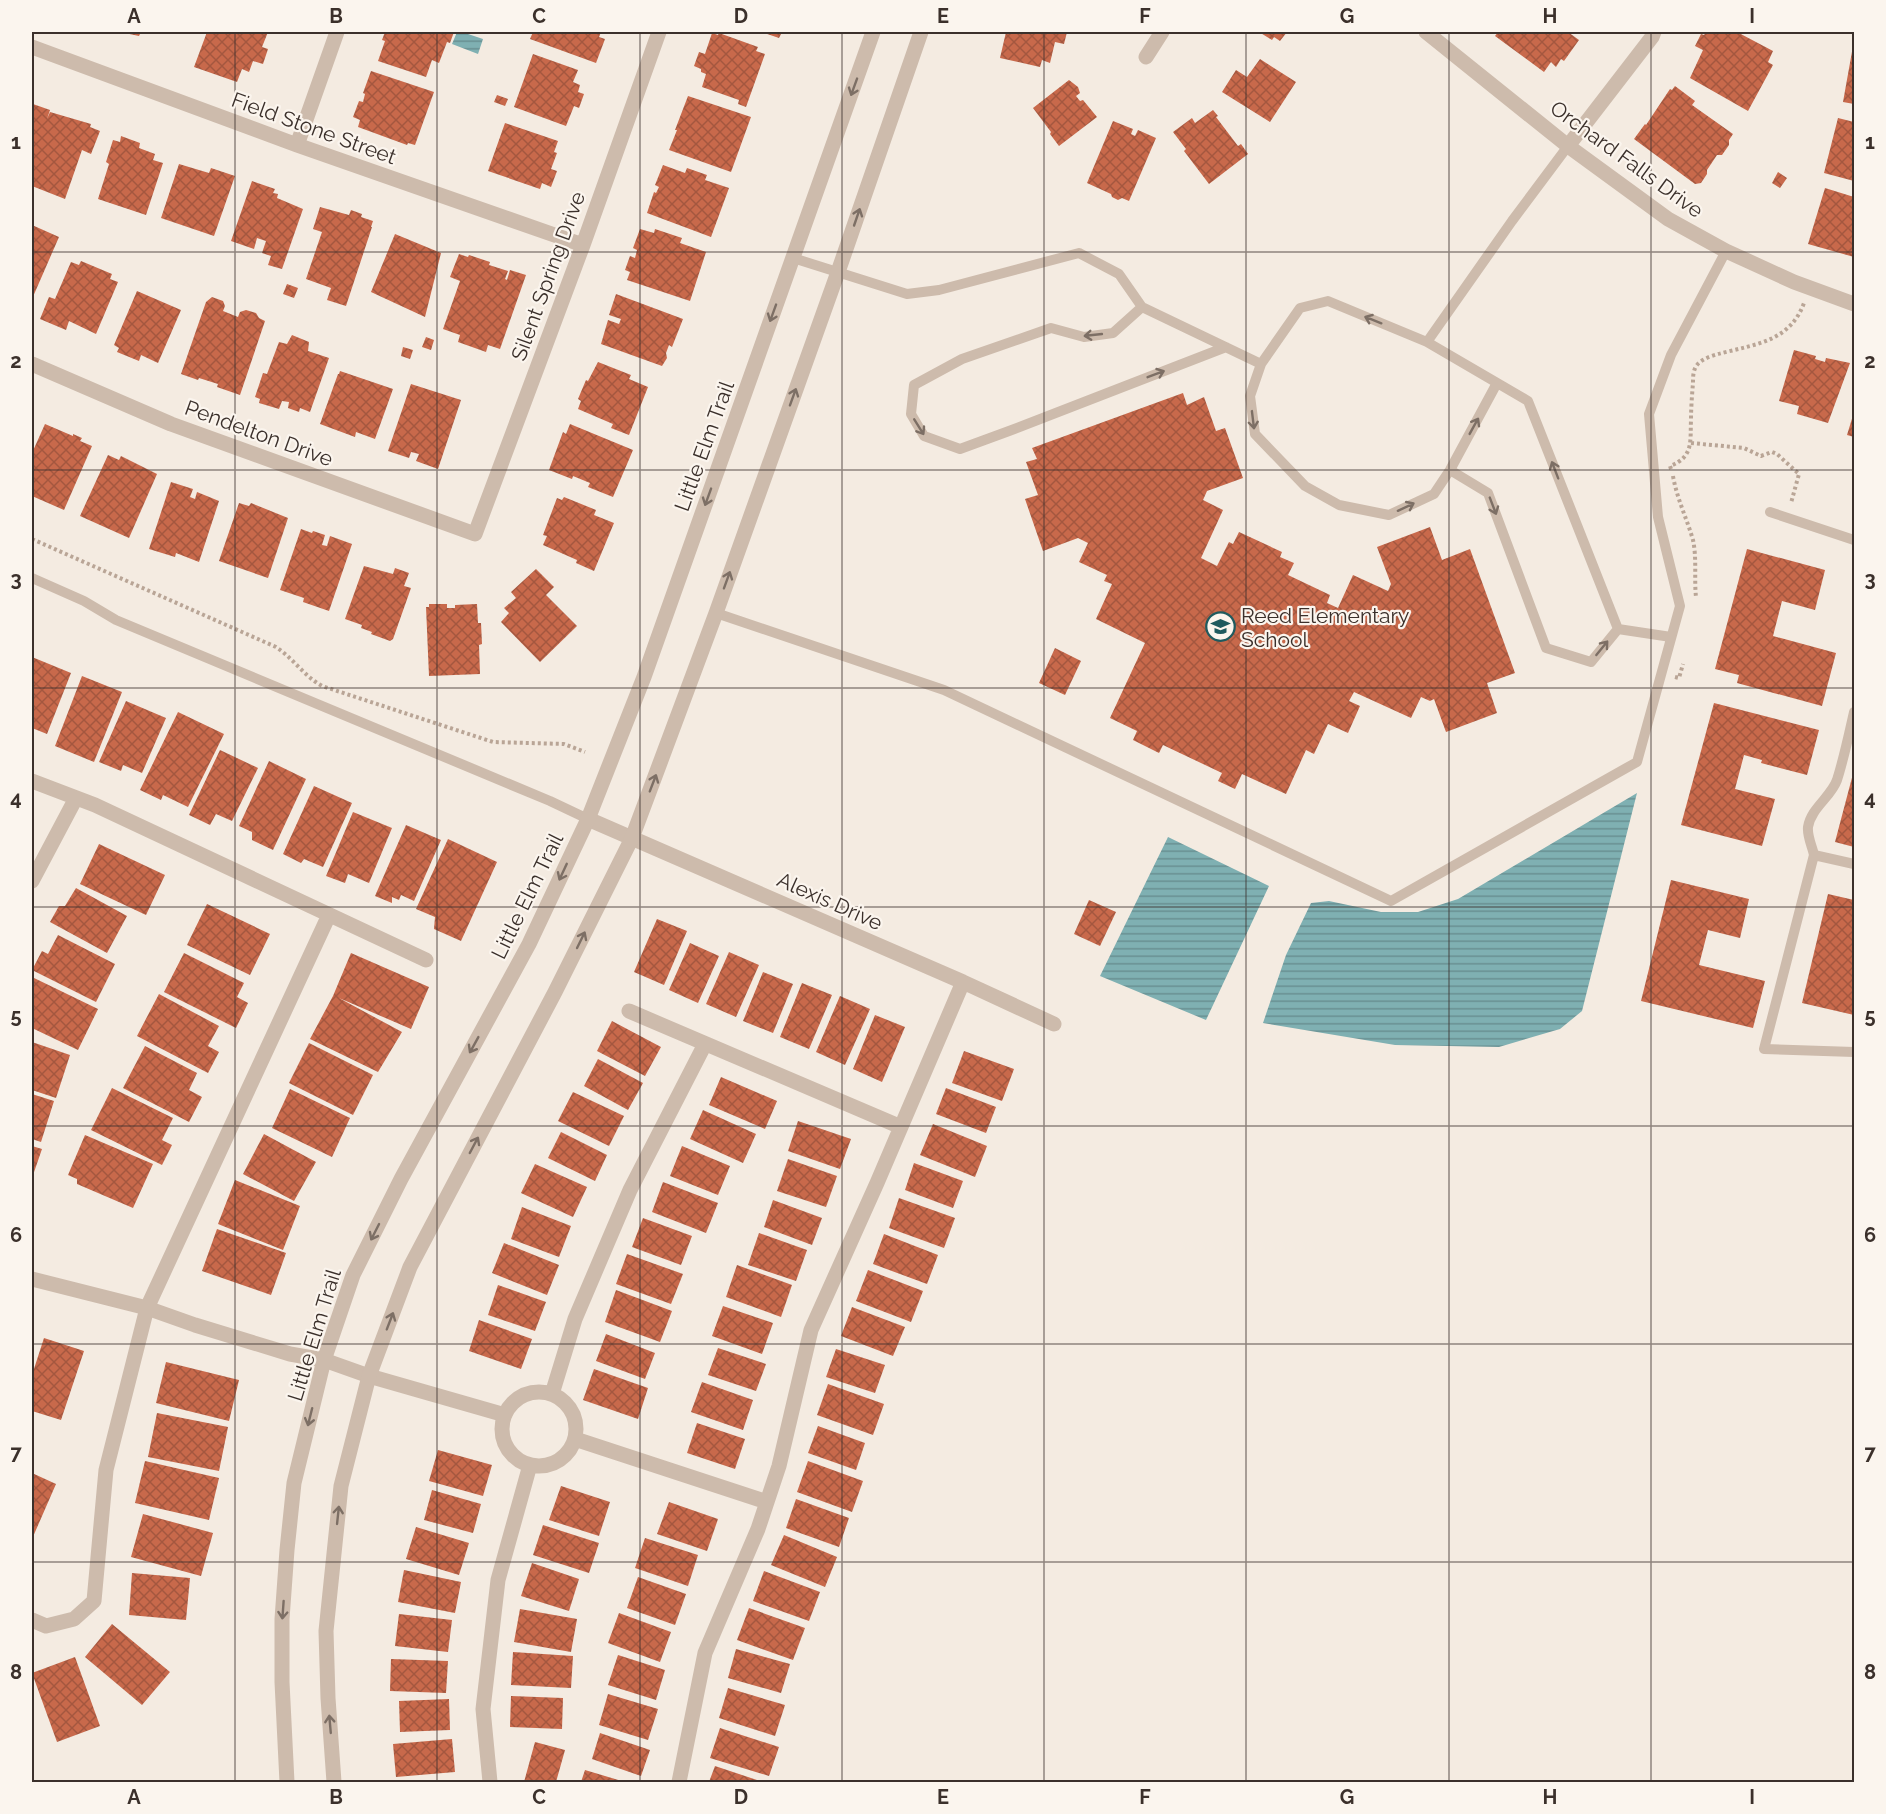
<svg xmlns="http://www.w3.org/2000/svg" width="1886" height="1814" font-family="Raleway,sans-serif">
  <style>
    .water { fill: url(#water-rules) }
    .building { fill: url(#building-cross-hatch) }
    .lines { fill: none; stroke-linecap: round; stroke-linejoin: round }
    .path { stroke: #b9a596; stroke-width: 4; stroke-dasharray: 3 3; stroke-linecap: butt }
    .service { stroke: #cdbbac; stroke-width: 10 }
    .minor { stroke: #cdbbac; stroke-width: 15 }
    .tertiary { stroke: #cdbbac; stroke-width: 15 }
    .oneway { stroke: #7d6f65 }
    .grid { fill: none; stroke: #3b302b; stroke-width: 1.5; stroke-opacity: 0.55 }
    .labels { text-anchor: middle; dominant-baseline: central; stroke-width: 4.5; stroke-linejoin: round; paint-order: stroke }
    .street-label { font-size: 21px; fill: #3b302b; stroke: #fbf5ee }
    .poi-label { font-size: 21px; fill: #3b302b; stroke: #fbf5ee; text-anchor: start }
    .neatline { fill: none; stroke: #3b302b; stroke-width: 2 }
    .grid-label { font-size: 20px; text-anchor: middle; font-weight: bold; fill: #3b302b }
  </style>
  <defs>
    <pattern id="water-rules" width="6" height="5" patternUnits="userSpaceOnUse" patternTransform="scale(1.5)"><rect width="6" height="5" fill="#7fb0b2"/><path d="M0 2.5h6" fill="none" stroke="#699091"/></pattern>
    <pattern id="building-cross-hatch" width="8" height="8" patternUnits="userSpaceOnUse" patternTransform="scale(1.5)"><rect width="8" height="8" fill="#c8694b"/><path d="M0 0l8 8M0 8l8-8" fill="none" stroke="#a4573f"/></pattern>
  </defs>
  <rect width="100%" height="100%" fill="#f4ebe1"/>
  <path class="water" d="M457,32H462L483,39L478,54L452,44Z
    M1637,793L1582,1011L1560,1029L1499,1047L1395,1045L1263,1023L1286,955L1311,903L1329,901L1381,912H1418L1458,899Z
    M1168,837L1269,886L1206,1020L1100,976Z"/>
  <path class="building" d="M120,32H141L139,36Z
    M207,32H268L262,47L268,49L263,64L253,61L249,72L242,69L237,82L194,67Z
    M385,32H454L450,43L447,42L439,63L432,60L426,77L378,61L385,41L382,40Z
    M533,32H601L599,37L605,39L596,63L530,39Z
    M761,32H782L779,38Z
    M1006,32H1067L1064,44L1055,42L1050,63L1042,60L1040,67L1000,58Z
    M1259,32H1287L1280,41L1274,37L1272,40Z
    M1498,32H1568L1579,40L1564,61L1561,59L1556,67L1551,62L1544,72L1495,36Z
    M1706,32H1737L1773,51L1768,62L1773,65L1748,111L1690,78L1703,50L1695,46L1701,34L1704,35Z
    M712,33L718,35L719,33L758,47L756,51L765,54L746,107L738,104L739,100L702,87L706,74L701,72V69L694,66L699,52L705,54Z
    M1853,46H1854V104L1843,102Z
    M533,54L578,70L573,82L580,85L578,92L584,94L579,108L574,106L566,126L514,107Z
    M1260,59L1296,82L1270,122L1222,92L1236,70L1247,77Z
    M371,71L434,92L415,145L408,143L407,145L358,127L360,120L353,117L359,101L363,102L365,94L363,93Z
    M1069,80L1078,87L1080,93L1076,96L1080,101L1083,100L1097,117L1059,146L1050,134L1051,132L1033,108Z
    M1675,86L1695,101L1692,105L1733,134L1729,140V145L1722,155H1717L1707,170V174L1701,183L1695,184L1634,139L1645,124L1646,125L1670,89L1672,90Z
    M497,95L508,99L505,106L494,102Z
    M688,96L751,117L731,172L669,150L677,130H675Z
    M33,104L50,110L47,119L50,112L91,124L90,127L100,131L91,154L82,150L65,199L32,186V108Z
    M1213,110L1218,116L1216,117L1238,146L1241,144L1248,154L1209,184L1184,151L1186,149L1173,132L1192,118L1195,123Z
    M1838,118L1854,122V181L1824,173Z
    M1113,121L1133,129L1131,134L1135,136L1138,130L1156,138L1129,201L1122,198L1118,200L1112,197L1111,194L1087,183Z
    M505,123L558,141L554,152L557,153L551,169L557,171L551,187L542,183L540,189L488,171Z
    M121,136L140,143L139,148L155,154L153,160L163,163L146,215L98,199L109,164L106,162L113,140L120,142Z
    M179,164L209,173L211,168L235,176L214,236L161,218Z
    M663,165L685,173L687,168L707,175L705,180L729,188L711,237L647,213L654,192L656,193L659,187L655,185Z
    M1778,172L1787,178L1780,188L1772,183Z
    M252,181L275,189L273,193L278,194L277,198L303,209L282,269L268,265L271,256L262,253L266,241L257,238L254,249L231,241Z
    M1825,188L1854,197V257L1808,244Z
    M320,207L349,215L351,210L362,214L361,217L373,221L371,227H372L346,306L327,300L331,288L306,279L322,232L313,229Z
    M32,225L59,237L32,299Z
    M640,229L654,233L655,229L682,238L680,243L706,252L690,301L627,280L630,272L625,270L630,256L635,258L637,250L633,248Z
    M395,234L441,253L425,317L371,292Z
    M459,254L468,257L469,255L490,262L489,265L508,271L505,279L507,280L510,270L526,275L500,349L488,345L486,352L458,342L460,335L443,329L460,281L450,277Z
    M81,261L112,274L110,279L118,282L96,334L69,321L66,330L40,319L49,297L55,299L71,262L79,265Z
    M287,284L298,288L294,298L283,294Z
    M137,291L181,310L158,363L141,355L139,361L117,352L119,348L114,345Z
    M616,294L683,319L672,347L669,345L666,353L667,358L662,366L601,344L608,320L619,324L621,319L609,315Z
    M212,297L223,301L225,306L223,311L238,317L240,312L246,310L256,313L259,318L265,321L240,395L217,387L218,384L199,378L198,380L181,374L206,302Z
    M292,335L309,342L308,351L329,358L310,412L300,408L299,412L288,408L289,402L282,401L279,409L259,403L260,399L255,397L263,373L267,374L279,342L287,344Z
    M426,337L434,340L431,350L422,347Z
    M403,347L413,350L410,359L401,356Z
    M1794,350L1816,356L1815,359L1825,362L1826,358L1850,363L1828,423L1797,414L1799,406L1779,401Z
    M598,362L631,375L629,379L648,387L629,435L611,428L613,424L578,409L581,401L578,399L586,380L588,381Z
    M340,371L393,389L375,439L356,432L355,437L320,424L338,374H339Z
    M411,384L461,400L438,469L416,461L419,454L411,452L409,458L388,451Z
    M1183,393L1187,405L1204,397L1216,431L1225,428L1243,478L1207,491L1203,500L1223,510L1201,558L1217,566L1229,542L1233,544L1239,532L1282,552L1280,557L1294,563L1288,575L1330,595L1327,603L1338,608L1353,575L1388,591L1391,584L1377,547L1430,527L1442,560L1470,549L1515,673L1487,683L1497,713L1446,732L1434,699L1430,701L1421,697L1411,718L1354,692L1349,701L1360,706L1348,733L1328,724L1314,754L1306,750L1286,794L1242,774L1235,789L1218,781L1222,773L1163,745L1159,753L1133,740L1137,731L1110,718L1145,643L1096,619L1112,584L1104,581L1107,575L1079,562L1088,543L1078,538L1043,551L1025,499L1038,495L1026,462L1037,459L1032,448Z
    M1854,412V437L1847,435Z
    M45,424L73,436V434L82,438L80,441L92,446L64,510L32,496V453Z
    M570,424L633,450L613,497L588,487L590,483L573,476L572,479L549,470L563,432L566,434Z
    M108,455L119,460L121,456L157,474L129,538L80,516Z
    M171,482L193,489L190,497L195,499L197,492L219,501L199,562L176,553L175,557L149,549Z
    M564,497L596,510L594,515L614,523L594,571L576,563L577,560L543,545L547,536L543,535L557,498L562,500Z
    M239,503L249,506L251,503L288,518L268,578L219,561Z
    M301,529L312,533L313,531L325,535L322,545L327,546L330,536L352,544L329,611L303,602L304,598L280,590Z
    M1747,549L1825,570L1815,610L1782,601L1773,636L1836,653L1822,706L1737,683L1739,675L1715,669Z
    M364,566L393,574L395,568L409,573L404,586L411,588L393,639L390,641L371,634L372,632L361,628L362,625L345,619Z
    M536,569L554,587L546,595L577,626L540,662L501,622L509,613L504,608L516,598L511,592Z
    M429,604H447V608H455V605L477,604L478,623H481L482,644L479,645L480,674L429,676L426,607H429Z
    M1055,648L1081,661L1065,695L1039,683Z
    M32,657L71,673L47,734L32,728Z
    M82,676L122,692L94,762L55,746Z
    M126,701L166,718L142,773L123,765L121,771L99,762Z
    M1714,703L1819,730L1807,775L1761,763L1762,760L1744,755L1735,789L1775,799L1762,846L1681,825Z
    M178,712L224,734L188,807L163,795L161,800L140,790Z
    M220,750L258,768L232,821L216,814L210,825L189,815Z
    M269,761L306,779L273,850L252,840V832L239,826Z
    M1854,770V847L1835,842Z
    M314,786L352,803L323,867L304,859L301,863L283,854Z
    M353,812L392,828L369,883L348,874L345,883L326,876Z
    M406,825L441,840L414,901L401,895L399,900L392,897V903L375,896Z
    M448,839L497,862L461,941L434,929L435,917L416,909Z
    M99,844L165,875L146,915L80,884Z
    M1671,880L1749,899L1740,938L1708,930L1699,965L1765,981L1753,1028L1641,1001Z
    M76,888L127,916L107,953L50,922L59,906H65Z
    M1828,894L1854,900V1015L1802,1003Z
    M1089,900L1116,912L1100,946L1074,934Z
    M207,904L270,934L250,975L187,945Z
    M657,919L687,931L664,985L634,972Z
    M58,935L115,964L96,1002L32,970L42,951L48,954Z
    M690,943L719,956L698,1003L669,990Z
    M729,952L759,965L736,1017L706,1004Z
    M184,953L244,983L237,997L248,1003L236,1028L164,992Z
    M351,953L429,987L411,1029L339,998L402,1032L378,1072L310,1039L333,996Z
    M763,972L793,984L773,1033L743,1021Z
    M32,977L98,1009L78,1050L32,1028Z
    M802,983L832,995L809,1049L780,1037Z
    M159,994L219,1026L208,1046L219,1052L208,1073L137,1036Z
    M840,996L870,1009L845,1065L816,1052Z
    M875,1015L905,1027L882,1082L853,1069Z
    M612,1021L661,1047L645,1076L597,1051Z
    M32,1042L70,1055L56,1098L32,1090Z
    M309,1043L373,1075L353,1115L289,1083Z
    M145,1046L197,1073L189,1090L202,1097L189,1122L123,1088Z
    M964,1051L1014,1069L1002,1101L952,1083Z
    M598,1059L643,1083L628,1110L584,1086Z
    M721,1077L777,1101L765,1129L709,1105Z
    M112,1088L173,1118L162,1140L172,1145L162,1165L91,1130Z
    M946,1088L996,1107L986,1133L936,1114Z
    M290,1089L350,1118L332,1157L272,1128Z
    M573,1092L624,1116L609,1146L558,1121Z
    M32,1094L54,1101L41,1142L32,1139Z
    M703,1110L756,1134L743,1163L690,1139Z
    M798,1121L851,1139L840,1169L788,1151Z
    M933,1124L987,1146L975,1177L920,1155Z
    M561,1132L607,1155L595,1181L548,1158Z
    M264,1134L316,1162L294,1201L243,1174Z
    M85,1135L153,1164L133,1208L77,1184V1179L68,1175Z
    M32,1146L42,1149L32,1178Z
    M682,1146L730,1166L718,1195L670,1176Z
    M788,1159L837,1176L826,1207L777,1191Z
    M914,1163L963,1181L953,1208L905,1190Z
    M535,1164L587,1187L573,1217L521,1193Z
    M235,1180L300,1206L283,1250L218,1224Z
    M663,1182L718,1203L706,1233L652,1212Z
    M899,1198L955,1218L944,1248L889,1228Z
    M773,1200L822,1218L812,1245L764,1227Z
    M522,1207L571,1226L559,1257L511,1239Z
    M643,1218L692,1236L681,1265L632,1247Z
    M217,1229L286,1253L271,1295L202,1271Z
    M759,1233L807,1250L796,1281L748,1265Z
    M884,1234L938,1255L927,1284L873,1264Z
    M504,1243L559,1265L547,1295L492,1273Z
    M627,1254L683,1274L671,1304L616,1284Z
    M737,1265L792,1285L781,1317L726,1297Z
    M868,1270L923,1291L911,1322L856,1301Z
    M498,1285L546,1302L535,1331L488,1315Z
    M616,1290L672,1311L660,1342L605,1322Z
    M723,1306L773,1323L762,1354L712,1336Z
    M852,1307L905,1327L893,1356L841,1336Z
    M479,1320L532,1339L521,1369L469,1351Z
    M606,1334L655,1353L645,1379L596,1361Z
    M44,1338L84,1351L61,1420L32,1411V1375Z
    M718,1348L766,1364L756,1391L708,1375Z
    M836,1349L885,1365L875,1393L826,1377Z
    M166,1362L239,1380L229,1421L156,1403Z
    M594,1369L648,1388L638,1419L583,1400Z
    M702,1382L753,1400L743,1430L691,1412Z
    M828,1384L884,1404L873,1435L817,1415Z
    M157,1413L228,1427L219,1471L148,1457Z
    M697,1423L745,1439L735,1469L687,1453Z
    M818,1426L865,1443L856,1470L808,1453Z
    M438,1450L492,1465L483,1496L429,1481Z
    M145,1461L219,1478L209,1520L135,1503Z
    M808,1461L863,1481L852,1512L797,1492Z
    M32,1473L56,1484L32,1539Z
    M561,1486L610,1502L599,1536L549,1520Z
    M432,1490L481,1504L473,1533L424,1520Z
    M796,1499L849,1518L839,1547L786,1528Z
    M669,1502L718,1519L707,1551L657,1534Z
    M143,1514L213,1533L201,1576L131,1557Z
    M543,1525L599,1543L589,1573L533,1555Z
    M416,1527L469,1543L459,1575L406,1559Z
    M784,1535L837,1557L825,1587L771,1565Z
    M645,1538L698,1555L688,1586L635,1568Z
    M532,1563L579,1579L569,1611L521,1596Z
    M404,1570L461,1582L455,1613L398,1602Z
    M764,1571L820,1592L809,1621L753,1601Z
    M132,1573L190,1578L186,1620L129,1615Z
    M638,1577L686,1594L675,1625L627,1608Z
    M749,1608L805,1628L793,1660L737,1640Z
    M520,1609L577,1619L571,1652L514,1642Z
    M619,1613L671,1632L660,1662L608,1643Z
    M399,1614L452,1620L448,1652L395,1646Z
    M112,1624L170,1672L142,1705L85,1657Z
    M736,1649L790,1664L781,1693L728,1678Z
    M513,1652L573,1656L571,1688L511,1685Z
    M618,1655L665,1670L656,1700L608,1685Z
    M75,1657L100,1726L57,1742L32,1673Z
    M391,1659L448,1661L446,1693L390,1691Z
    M728,1688L785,1705L775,1736L719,1718Z
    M608,1694L658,1709L648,1740L599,1725Z
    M511,1696L563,1698L562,1729L510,1727Z
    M449,1699L450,1730L400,1732L399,1701Z
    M720,1728L779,1747L769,1776L710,1758Z
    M600,1733L650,1750L641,1776L592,1759Z
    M452,1739L455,1772L396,1777L393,1744Z
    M535,1742L565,1750L556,1782H524Z
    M715,1766L763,1782H709Z
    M585,1770L625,1782H581Z"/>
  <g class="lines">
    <path class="path" d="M1691,443L1744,448L1761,456L1772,452L1777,454L1799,474L1791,503
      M1671,469L1670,466C1694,457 1690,441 1691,420C1691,408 1692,395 1693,383C1693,377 1693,370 1697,365C1703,358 1714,355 1722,353C1757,344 1790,341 1804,303
      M1673,476C1677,499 1687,519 1693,540C1697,559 1694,579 1696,597
      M32,539L276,647C293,658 304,676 322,686L493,742L564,744L585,752
      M1675,677L1679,678L1683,664"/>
    <path class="service" d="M793,258L907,294L939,290L1079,253L1119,274L1142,307L1261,364
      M1142,307L1113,333L1084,337L1051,328L962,359L914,385L911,414L924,436L960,449L1009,431L1226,347
      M1427,342L1512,221L1568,146
      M1450,470L1488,493L1546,648L1591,662L1618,629L1528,401L1427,342L1328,301L1300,308L1261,364L1250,396L1255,434L1305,486L1339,505L1389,515L1434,494L1450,470L1497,383
      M1770,512L1854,540
      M32,578L84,601L116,620L550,801L588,819
      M716,613L944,690L1391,901L1637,762L1680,606L1658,517L1649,414L1671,355L1726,251
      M1618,629L1671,637
      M1854,712C1849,734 1844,758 1837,780C1831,797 1811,808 1808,827C1807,836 1812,846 1814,855L1764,1049L1854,1052
      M1814,855L1854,864"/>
    <path class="minor" d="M1426,32L1568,146L1668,219L1726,251L1794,282L1854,304
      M32,47L297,145L583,245
      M1146,57L1162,32
      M297,145L337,32
      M1568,146L1652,37L1654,32
      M32,364L171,424L475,534L583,245L659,32
      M32,781L95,805L426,960
      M588,819L963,982L1054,1024
      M32,881L76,798
      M629,1011L901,1127
      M32,1279L147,1308L195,1325L290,1354L324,1360L369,1376L505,1415
      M502 1429a37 37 0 1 1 74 0a37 37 0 1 1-74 0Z
      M552,1394L575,1319L630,1190L705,1044
      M575,1439L767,1502
      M32,1620L46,1626L74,1619L94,1601L106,1470L147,1308L329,915
      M490,1782L483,1709L498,1580L530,1465
      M679,1782L705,1653L758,1529L779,1466L811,1330L877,1183L963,982"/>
    <path class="tertiary" d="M287,1782L282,1682V1619L287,1550L294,1483L324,1360L353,1275L401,1179L529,944L588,819L644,677L873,32
      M334,1782L328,1698L326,1631L341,1486L369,1376L410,1267L555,992L632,838L716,613L838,272L921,32"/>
  </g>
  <defs><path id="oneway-shaft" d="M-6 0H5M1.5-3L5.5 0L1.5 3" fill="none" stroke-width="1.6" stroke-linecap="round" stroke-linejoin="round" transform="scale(1.5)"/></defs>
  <g class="oneway">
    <use href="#oneway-shaft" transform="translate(854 87) rotate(110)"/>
    <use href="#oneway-shaft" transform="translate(857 217) rotate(-71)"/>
    <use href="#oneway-shaft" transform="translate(773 313) rotate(110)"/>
    <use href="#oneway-shaft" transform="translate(1373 320) rotate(-158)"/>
    <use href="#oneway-shaft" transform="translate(1093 335) rotate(174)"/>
    <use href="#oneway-shaft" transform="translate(1156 374) rotate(-21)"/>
    <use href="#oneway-shaft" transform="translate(793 397) rotate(-70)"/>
    <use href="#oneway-shaft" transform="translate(1253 420) rotate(83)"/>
    <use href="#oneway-shaft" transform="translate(1474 426) rotate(-61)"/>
    <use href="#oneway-shaft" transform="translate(919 427) rotate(58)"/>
    <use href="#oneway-shaft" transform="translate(1555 470) rotate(-111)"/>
    <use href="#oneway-shaft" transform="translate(708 497) rotate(110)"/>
    <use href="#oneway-shaft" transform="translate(1493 506) rotate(69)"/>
    <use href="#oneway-shaft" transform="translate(1406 507) rotate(-25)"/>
    <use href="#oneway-shaft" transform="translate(727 580) rotate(-70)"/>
    <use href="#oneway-shaft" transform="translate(1602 648) rotate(-51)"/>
    <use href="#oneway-shaft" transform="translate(653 783) rotate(-69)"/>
    <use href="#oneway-shaft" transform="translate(563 872) rotate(115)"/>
    <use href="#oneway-shaft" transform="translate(581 940) rotate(-64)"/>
    <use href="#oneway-shaft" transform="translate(474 1045) rotate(119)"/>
    <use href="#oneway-shaft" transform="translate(474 1145) rotate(-62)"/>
    <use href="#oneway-shaft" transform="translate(375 1232) rotate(117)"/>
    <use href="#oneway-shaft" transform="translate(390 1321) rotate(-69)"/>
    <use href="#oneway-shaft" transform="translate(310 1417) rotate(104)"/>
    <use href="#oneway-shaft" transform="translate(338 1515) rotate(-84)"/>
    <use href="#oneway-shaft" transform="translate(283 1610) rotate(94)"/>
    <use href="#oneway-shaft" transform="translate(330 1724) rotate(-95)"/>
  </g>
  <path class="grid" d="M235,32V1782M437,32V1782M640,32V1782M842,32V1782M1044,32V1782M1246,32V1782M1449,32V1782M1651,32V1782M32,252H1854M32,470H1854M32,688H1854M32,907H1854M32,1126H1854M32,1344H1854M32,1562H1854"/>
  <defs>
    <symbol id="school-ring" viewBox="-11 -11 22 22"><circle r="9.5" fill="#fbf5ee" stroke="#1f5a5e" stroke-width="1.5"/><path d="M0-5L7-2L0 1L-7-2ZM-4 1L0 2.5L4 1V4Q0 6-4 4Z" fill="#1f5a5e"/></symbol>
  </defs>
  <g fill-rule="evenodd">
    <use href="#school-ring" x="1204" y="610" width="33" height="33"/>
  </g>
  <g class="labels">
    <g class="street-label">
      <text transform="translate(314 128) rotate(20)">Field Stone Street</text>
      <text transform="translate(1627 159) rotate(36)">Orchard Falls Drive</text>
      <text transform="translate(548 276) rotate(-70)">Silent Spring Drive</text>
      <text transform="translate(259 433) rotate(20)">Pendelton Drive</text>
      <text transform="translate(704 446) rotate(-70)">Little Elm Trail</text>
      <text transform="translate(527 896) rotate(-64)">Little Elm Trail</text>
      <text transform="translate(830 901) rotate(24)">Alexis Drive</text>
      <text transform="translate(314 1335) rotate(-73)">Little Elm Trail</text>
    </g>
    <g class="poi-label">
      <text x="1241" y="615">Reed Elementary<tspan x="1241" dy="24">School</tspan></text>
    </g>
  </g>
  <rect width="1886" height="1814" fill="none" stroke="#fbf5ee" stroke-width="66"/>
  <rect x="33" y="33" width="1820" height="1748" class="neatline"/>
  <g class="grid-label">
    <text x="134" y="23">A</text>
    <text x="336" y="23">B</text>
    <text x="539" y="23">C</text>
    <text x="741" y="23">D</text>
    <text x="943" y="23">E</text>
    <text x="1145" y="23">F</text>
    <text x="1347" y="23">G</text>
    <text x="1550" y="23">H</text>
    <text x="1752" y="23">I</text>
    <text x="16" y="149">1</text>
    <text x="1870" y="149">1</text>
    <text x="16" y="368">2</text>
    <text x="1870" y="368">2</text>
    <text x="16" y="586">3</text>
    <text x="1870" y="586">3</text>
    <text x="16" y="805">4</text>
    <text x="1870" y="805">4</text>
    <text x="16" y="1023">5</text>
    <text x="1870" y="1023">5</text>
    <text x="16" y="1242">6</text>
    <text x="1870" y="1242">6</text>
    <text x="16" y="1460">7</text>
    <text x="1870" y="1460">7</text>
    <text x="16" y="1679">8</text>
    <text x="1870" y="1679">8</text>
    <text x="134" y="1804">A</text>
    <text x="336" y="1804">B</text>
    <text x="539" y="1804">C</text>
    <text x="741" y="1804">D</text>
    <text x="943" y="1804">E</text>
    <text x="1145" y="1804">F</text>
    <text x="1347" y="1804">G</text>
    <text x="1550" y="1804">H</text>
    <text x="1752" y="1804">I</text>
  </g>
</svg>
